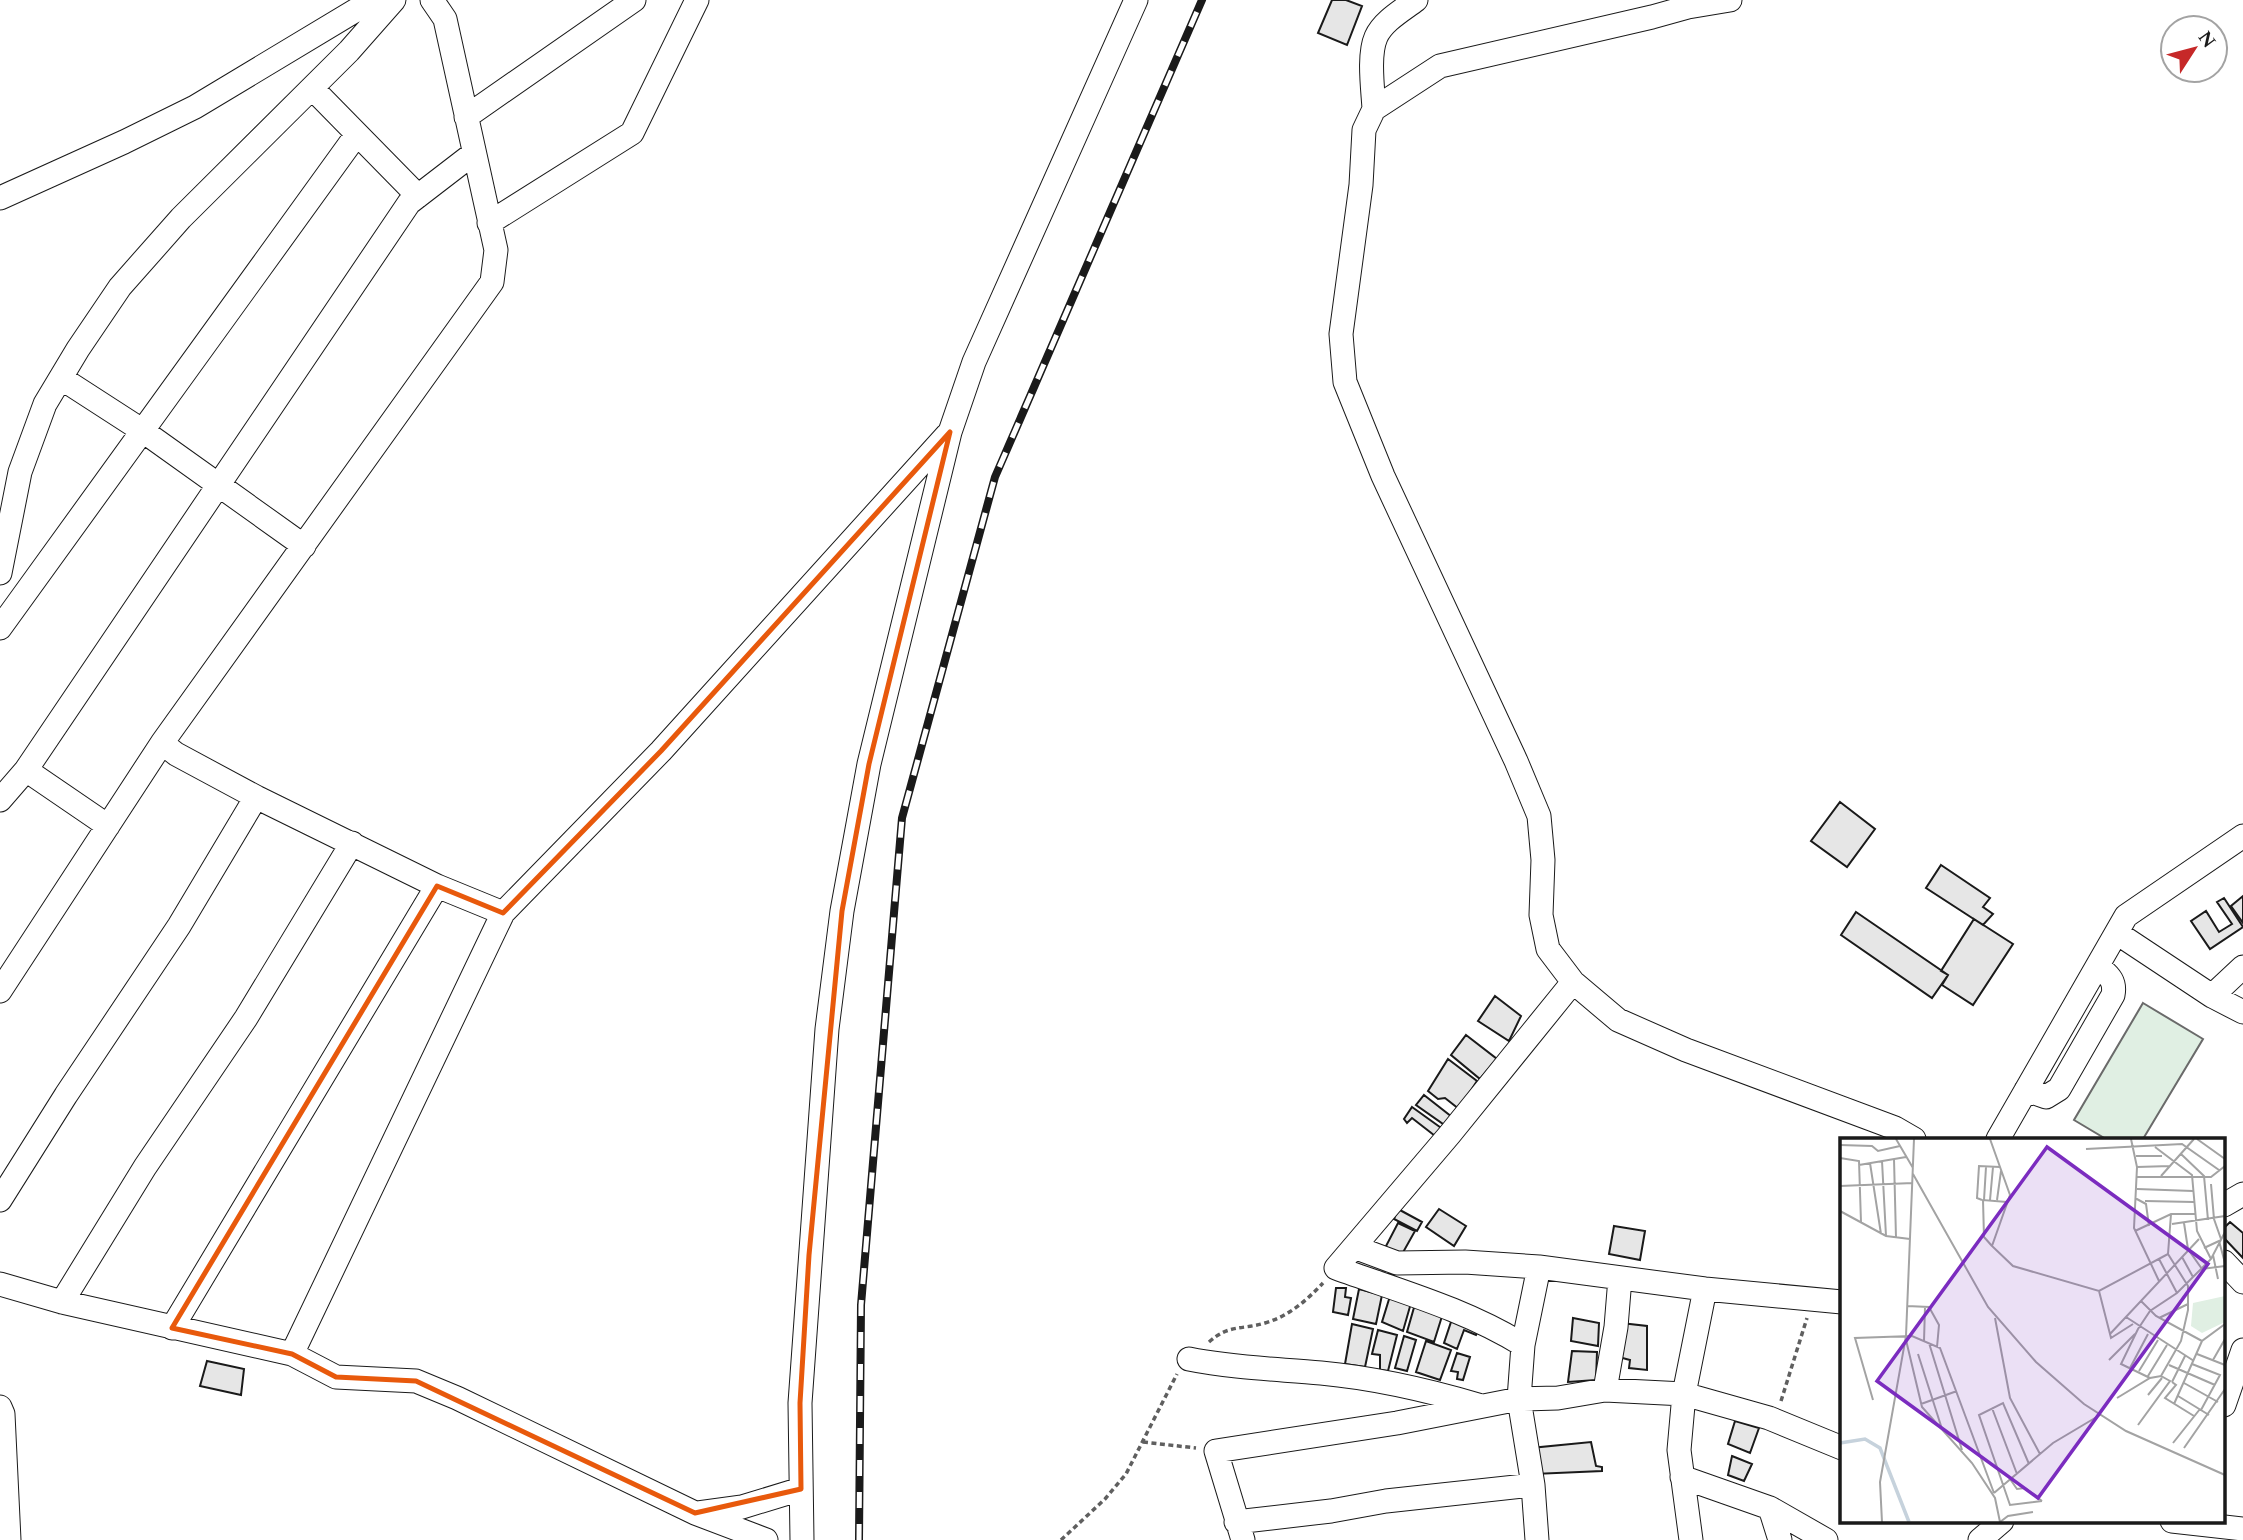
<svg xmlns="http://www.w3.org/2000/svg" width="2243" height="1540" font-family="Spectral,serif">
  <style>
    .green { fill: #e0efe3; stroke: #6a6a6a; stroke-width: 2 }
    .building { fill: #e6e6e6; stroke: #1a1a1a; stroke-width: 2 }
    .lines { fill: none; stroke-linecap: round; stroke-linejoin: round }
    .minor-casing { stroke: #1a1a1a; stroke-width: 25 }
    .path { stroke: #5f5f5f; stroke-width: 3.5; stroke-dasharray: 5 3.5; stroke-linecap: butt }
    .minor { stroke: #fff; stroke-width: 23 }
    .rail-casing { stroke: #1a1a1a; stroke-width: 8 }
    .rail { stroke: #fff; stroke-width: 5; stroke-dasharray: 16; stroke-linecap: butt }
    .marked { fill: none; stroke: #e8590c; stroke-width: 5; stroke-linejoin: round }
    .inset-river { fill: none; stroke: #c6d2dc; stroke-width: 3.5 }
    .inset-road { fill: none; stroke: #a3a3a3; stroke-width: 2 }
    .view { fill: #7b2cbf; fill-opacity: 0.15; stroke: #7b2cbf; stroke-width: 3.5 }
    .inset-edge { fill: none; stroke: #1a1a1a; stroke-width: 3.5 }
  </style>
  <rect width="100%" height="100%" fill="#fff"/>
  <path class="green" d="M2143,1003L2203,1039L2143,1139H2106L2074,1120Z"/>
  <path class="building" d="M1332,0H1346L1362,6L1347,45L1318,33Z
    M1840,802L1875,829L1847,867L1811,841Z
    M1941,865L1990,898L1983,907L1993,914L1983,925L1926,888Z
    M2243,896V923L2231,906Z
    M2224,898L2243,927L2210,949L2191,921L2206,911L2219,932L2232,924L2217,902Z
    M1856,912L1948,975L1932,998L1841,935Z
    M1974,919L2013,944L1973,1005L1942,985L1948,975L1941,971Z
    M1495,996L1521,1016L1509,1041L1478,1021Z
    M1466,1035L1497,1059L1480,1079L1451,1055Z
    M1448,1059L1477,1081L1459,1109L1445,1098L1438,1099L1428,1091Z
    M1424,1095L1452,1117L1446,1126L1416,1105Z
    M1412,1107L1444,1130L1439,1139L1412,1118L1407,1123L1404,1119Z
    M1398,1209L1422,1222L1417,1231L1394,1219Z
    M1439,1209L1466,1226L1454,1246L1426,1227Z
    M2230,1222L2243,1233V1258L2224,1238V1228Z
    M1398,1223L1415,1231L1401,1256L1385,1248Z
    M1614,1226L1645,1231L1640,1260L1609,1254Z
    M1336,1288H1346L1345,1297L1351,1298L1348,1315L1333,1312Z
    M1359,1289L1382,1295L1376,1324L1353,1319Z
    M1390,1296L1411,1303L1403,1331L1382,1322Z
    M1415,1304L1443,1313L1434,1342L1407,1332Z
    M1573,1318L1599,1323L1598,1346L1571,1341Z
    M1452,1319L1478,1331L1476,1335L1464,1330L1457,1349L1444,1343Z
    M1621,1323L1647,1326V1370L1629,1368L1630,1360L1615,1356Z
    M1352,1324L1373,1329L1365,1367L1345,1364Z
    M1378,1330L1397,1335L1388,1371L1380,1370V1355L1372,1354Z
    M1404,1336L1416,1340L1407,1371L1395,1368Z
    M1426,1341L1451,1350L1440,1380L1416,1372Z
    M1572,1351L1597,1352L1596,1380L1568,1382Z
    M1457,1353L1470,1357L1463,1380L1457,1379L1458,1372L1451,1371Z
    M207,1361L244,1369L241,1395L200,1386Z
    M1735,1421L1759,1428L1750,1453L1728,1444Z
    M1591,1442L1596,1466L1602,1467V1471L1534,1474L1531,1448Z
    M1732,1456L1752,1464L1744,1481L1728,1475Z"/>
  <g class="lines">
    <defs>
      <path id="minor" d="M1730,0L1688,7L1652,17L1440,66L1374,109L1364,130L1361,185L1341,334L1345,382L1383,476L1516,761L1539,816L1543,860L1541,915L1548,949L1573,982L1618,1020L1686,1050L1895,1128L1914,1139
        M312,88L418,196
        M1374,109C1373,90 1368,55 1376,37C1383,21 1403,10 1416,0
        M466,117L634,0
        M0,198L124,142L195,107L373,0
        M489,223L632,133L697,0
        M61,378L143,431L304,546
        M0,573L20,472L45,404L78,349L120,287L181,218L349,51L394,0
        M0,628L357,134
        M162,743L176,754L256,797
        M26,770L108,826
        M0,800L26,770L409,203L474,153
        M437,886L503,913
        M2117,933L2212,996L2243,1012
        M0,991L162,743L492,282L496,250L445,19L432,0
        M2212,996L2243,967
        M2026,1090L2046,1097L2059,1089L2113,995C2116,980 2108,975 2098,966
        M1998,1139L2126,916L2243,836
        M0,1200L66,1095L179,926L256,797L437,886L172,1328
        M2224,1205L2243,1194
        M1354,1247L1397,1263L1465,1262L1539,1267L1705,1289L1842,1302
        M2224,1262L2243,1282
        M0,1284L62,1302L292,1354L336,1377L416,1381L457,1398L695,1513L766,1540
        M62,1302L145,1167L246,1018L352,843
        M1523,1345C1465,1309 1399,1291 1336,1268L1450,1134L1573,982
        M292,1354L503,913L661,751L947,435
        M1189,1359C1233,1368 1277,1369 1321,1373C1375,1378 1427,1390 1478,1405
        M1605,1390L1616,1327L1620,1278
        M2224,1405L2243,1350
        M0,1407L3,1414L9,1540
        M1682,1477L1770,1508L1826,1540
        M1770,1508L1780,1540
        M698,1513L742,1507L801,1489
        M2172,1521L2243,1529
        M1236,1522L1331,1511L1386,1501L1533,1485
        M802,1540L800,1403L827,1029L842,911L869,764L950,432L974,362L1136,0
        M1243,1540L1216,1451L1397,1423L1519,1399L1558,1398L1605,1390L1684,1394L1769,1418L1842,1448
        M1537,1540L1533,1485L1519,1399L1523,1345L1539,1267
        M1691,1540L1679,1450L1684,1394L1705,1289
        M1980,1540L2002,1521"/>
    </defs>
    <use href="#minor" class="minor-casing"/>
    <path class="path" d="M1209,1342C1229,1324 1242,1330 1265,1323C1289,1316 1306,1301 1323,1283
      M1781,1401L1807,1318
      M1143,1442L1196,1448
      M1061,1540L1105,1499L1126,1474L1177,1374"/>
    <use href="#minor" class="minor"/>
    <defs>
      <path id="rail" d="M859,1540L861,1305L902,818L995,477L1202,0"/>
    </defs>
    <use href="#rail" class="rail-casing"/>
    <use href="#rail" class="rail"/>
  </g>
  <path class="marked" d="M950,432L869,764L842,911L809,1255L800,1403L801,1489L695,1513L416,1381L336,1377L292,1354L172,1328L437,886L503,913L661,751Z"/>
  <g transform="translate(1840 1138)">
    <rect width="385" height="385" fill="#fff"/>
    <path d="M385,158V184L362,195L351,188L353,165Z" fill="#e0efe3"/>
    <path class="inset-river" d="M0,305L25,301L40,310L69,384"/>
    <path class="inset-road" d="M56,1L73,30M150,1L170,57L152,108L173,128L259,153L328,116M291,1L297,29L294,90L319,143M357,1L385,21M0,7L32,8L38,13L60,8M315,9L352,37L357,93L371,121M246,11L342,6L379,32M341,16L364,38L368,82M296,18H322M0,20L19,23L21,84M54,21L56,100M42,23L46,98M30,25L41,96M19,27L66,19M297,29L330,28M73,36L148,169L196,224L244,266L286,293L385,337M321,38L354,1M297,39H371L385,28M371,46L374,81L381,101M0,48L73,45M297,51L353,53M295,60L306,66L309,88M142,62L137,60L139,28L160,29M144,62L146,29M150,62L153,29M157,62L161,33M305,63L354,64M0,73L46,98L70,101M344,85L348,111L362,131L385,128M332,86L385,78M295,93L331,76H355M152,108L144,99L143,62L167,64M364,110L379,103L385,125M373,117L378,141M342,119L353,139M319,121L337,155M259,153L271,200L293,186M301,163L316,178L362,203M67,168L89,169L99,187L97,209M286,179L354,223M155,180L170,260L200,316M319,180L348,166M270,196L359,101M66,202L82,269L132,325L155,360L160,384M84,203L85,169M89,205L122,312M78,216L102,291M357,216L385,227M269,222L295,196M373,222L385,201M352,226L380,237L361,272M329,227L375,247M290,230L308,196M299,233L318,202M308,238L327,207M321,238L341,203L348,172V148L328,116L331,76M310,240L281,226L298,191L310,173L337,155L371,121L385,94M332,244L336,247L325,260L354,278M332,244L345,218M344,245L378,264M308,257L322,240M338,258L369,277M277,260L310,240L321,238L330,243L298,287M33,262L15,200L72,198L100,210L154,355M81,266L117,253M334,266L362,203L385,186M152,270L177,336M333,305L360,271M344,310L385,251M189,326L163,265L139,277L170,367L202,363M170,341L177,351L185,350L202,363M154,355L213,305L260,277M42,384L40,344L66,198L74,1M160,384L168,378L193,374"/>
    <path class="view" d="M207,9L368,126L198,360L37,243Z"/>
    <rect width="385" height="385" class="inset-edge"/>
  </g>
  <g transform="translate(2194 49) rotate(54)"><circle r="33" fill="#ffffff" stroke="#a3a3a3" stroke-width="2"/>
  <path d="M0-5L12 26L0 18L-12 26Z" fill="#c62828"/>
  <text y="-10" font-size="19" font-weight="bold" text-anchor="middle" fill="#1a1a1a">N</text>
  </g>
</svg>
